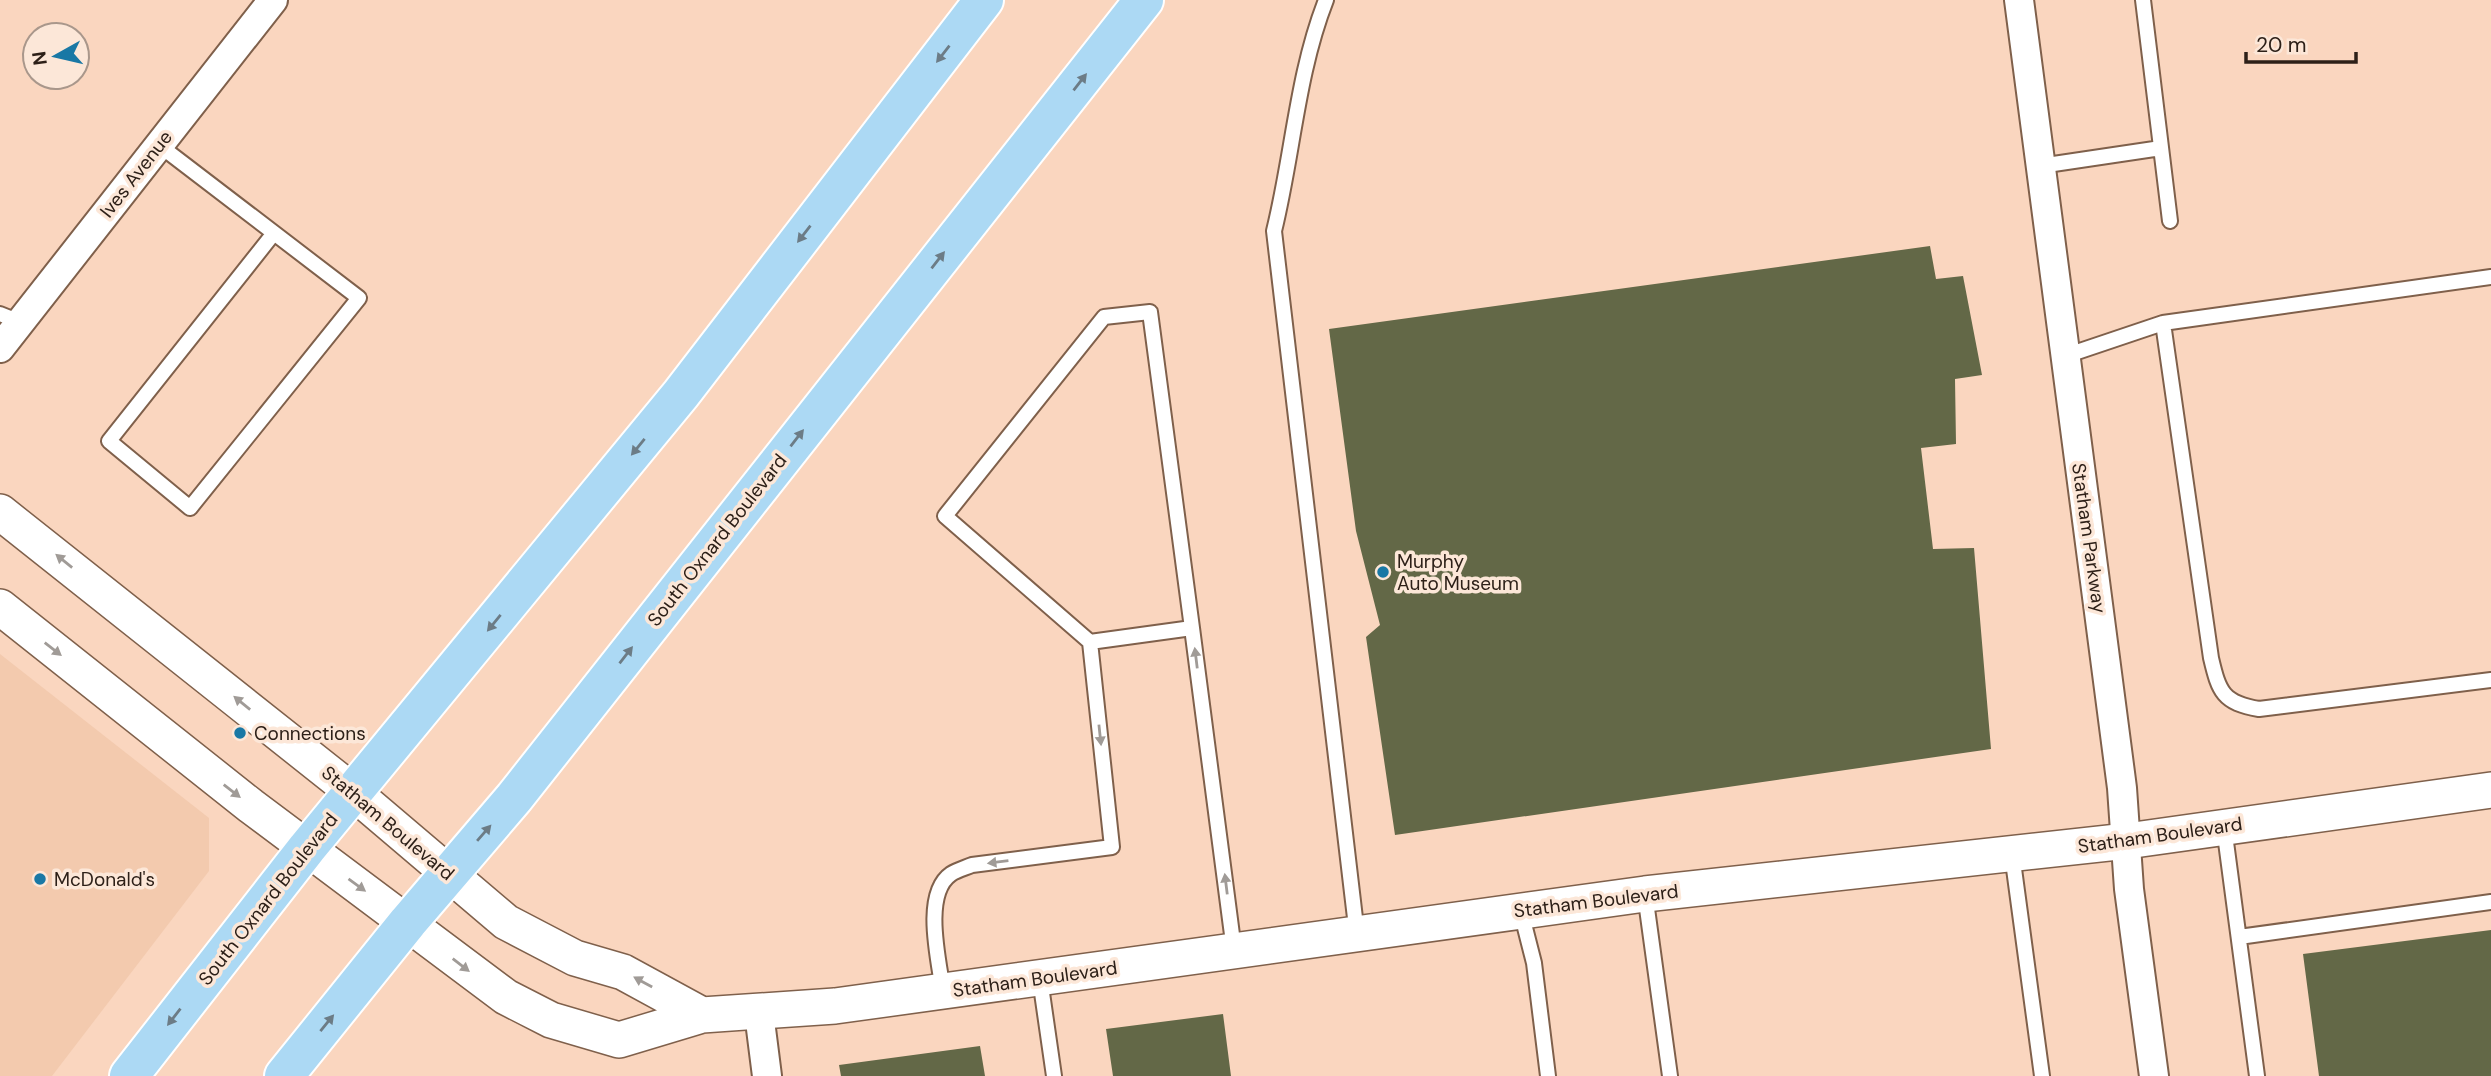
<svg xmlns="http://www.w3.org/2000/svg" width="2491" height="1076" font-family="'DM Sans',sans-serif">
  <style>
    .built { fill: #f3caae }
    .building { fill: #636847 }
    .lines { fill: none; stroke-linecap: round; stroke-linejoin: round }
    .service-casing { stroke: #7f604b; stroke-width: 18 }
    .minor-casing { stroke: #7f604b; stroke-width: 32 }
    .tertiary-casing { stroke: #7f604b; stroke-width: 38 }
    .primary-casing { stroke: #fff; stroke-width: 42 }
    .service { stroke: #fff; stroke-width: 14 }
    .minor { stroke: #fff; stroke-width: 28 }
    .tertiary { stroke: #fff; stroke-width: 35 }
    .primary { stroke: #acd9f4; stroke-width: 38 }
    .oneway { fill: #6c7c86 }
    .oneway2 { fill: #a09b97 }
    .poi-dot { fill: #1978a5; stroke: #fce7d8; stroke-width: 2.5 }
    .labels { text-anchor: middle; dominant-baseline: central; stroke-width: 7; stroke-linejoin: round; paint-order: stroke }
    .street-label { font-size: 19px; fill: #2d2018; stroke: #fce7d8 }
    .poi-label { font-size: 19px; fill: #2d2018; stroke: #fce7d8; text-anchor: start }
  </style>
  <rect width="100%" height="100%" fill="#fad6bf"/>
  <path class="built" d="M0,654L209,818V871L52,1076H0Z"/>
  <path class="building" d="M1930,246L1936,279L1963,276L1982,375L1955,379L1956,444L1921,448L1933,549L1974,548L1991,749L1395,835L1366,637L1380,625L1356,531L1329,329Z
    M2491,930V1076H2319L2303,954Z
    M1223,1014L1231,1076H1113L1106,1029Z
    M980,1046L985,1076H841L839,1065Z"/>
  <g class="lines">
    <defs>
      <path id="service" d="M1326,0C1297,74 1293,154 1274,231L1357,935
        M2143,0L2170,221
        M159,145L359,298L190,508L109,441L274,233
        M2040,166L2161,148
        M0,314L20,322
        M2163,323L2211,658C2219,692 2223,703 2259,709L2491,680
        M2065,356L2163,323L2491,277
        M1090,642L945,516L1104,317L1150,312L1192,628
        M2224,827L2257,1076
        M2012,854L2042,1076
        M1645,894L1670,1076
        M1521,912L1534,963L1548,1076
        M2239,937L2491,902
        M1040,979L1054,1076
        M943,991C939,961 922,894 951,874C957,870 965,868 972,865L1112,847L1090,642L1192,628L1234,950"/>
      <path id="minor" d="M2019,0L2122,788L2129,889L2154,1076
        M0,348L273,0
        M759,1013L767,1076"/>
      <path id="tertiary" d="M0,512L353,792L506,922L575,958L623,972L702,1015
        M0,607L251,806L506,997L551,1020L619,1040L702,1015L835,1006L1645,894L2127,841L2491,790"/>
      <path id="primary" d="M129,1076L307,848L681,394L984,0
        M284,1076L408,922L514,798L1144,0"/>
    </defs>
    <use href="#service" class="service-casing"/>
    <use href="#minor" class="minor-casing"/>
    <use href="#tertiary" class="tertiary-casing"/>
    <use href="#primary" class="primary-casing"/>
    <use href="#service" class="service"/>
    <use href="#minor" class="minor"/>
    <use href="#tertiary" class="tertiary"/>
    <use href="#primary" class="primary"/>
  </g>
  <defs><path id="oneway-solid" d="M-6-.8H1V-3.2L6.5 0L1 3.2V.8H-6Z" transform="scale(1.75)"/></defs>
  <g class="oneway">
    <use href="#oneway-solid" transform="translate(943 54) rotate(128)"/>
    <use href="#oneway-solid" transform="translate(1080 82) rotate(-52)"/>
    <use href="#oneway-solid" transform="translate(804 234) rotate(128)"/>
    <use href="#oneway-solid" transform="translate(938 260) rotate(-52)"/>
    <use href="#oneway-solid" transform="translate(797 438) rotate(-52)"/>
    <use href="#oneway-solid" transform="translate(638 447) rotate(129)"/>
    <use href="#oneway-solid" transform="translate(494 623) rotate(129)"/>
    <use href="#oneway-solid" transform="translate(626 655) rotate(-52)"/>
    <use href="#oneway-solid" transform="translate(484 833) rotate(-49)"/>
    <use href="#oneway-solid" transform="translate(174 1017) rotate(128)"/>
    <use href="#oneway-solid" transform="translate(327 1023) rotate(-51)"/>
  </g>
  <g class="oneway2">
    <use href="#oneway-solid" transform="translate(64 561) rotate(-141)"/>
    <use href="#oneway-solid" transform="translate(53 649) rotate(38)"/>
    <use href="#oneway-solid" transform="translate(1196 658) rotate(-97)"/>
    <use href="#oneway-solid" transform="translate(242 703) rotate(-141)"/>
    <use href="#oneway-solid" transform="translate(1100 735) rotate(84)"/>
    <use href="#oneway-solid" transform="translate(232 791) rotate(38)"/>
    <use href="#oneway-solid" transform="translate(998 862) rotate(173)"/>
    <use href="#oneway-solid" transform="translate(1226 884) rotate(-97)"/>
    <use href="#oneway-solid" transform="translate(357 885) rotate(36)"/>
    <use href="#oneway-solid" transform="translate(461 965) rotate(38)"/>
    <use href="#oneway-solid" transform="translate(643 982) rotate(-151)"/>
  </g>
  <g class="poi-dot">
    <circle cx="1383" cy="572" r="7"/>
    <circle cx="240" cy="733" r="7"/>
    <circle cx="40" cy="879" r="7"/>
  </g>
  <g class="labels">
    <g class="street-label">
      <text transform="translate(136 174) rotate(-52)">Ives Avenue</text>
      <text transform="translate(2089 538) rotate(82)">Statham Parkway</text>
      <text transform="translate(717 540) rotate(-52)">South Oxnard Boulevard</text>
      <text transform="translate(388 823) rotate(40)">Statham Boulevard</text>
      <text transform="translate(2160 835) rotate(-8)">Statham Boulevard</text>
      <text transform="translate(268 899) rotate(-52)">South Oxnard Boulevard</text>
      <text transform="translate(1596 901) rotate(-7)">Statham Boulevard</text>
      <text transform="translate(1035 979) rotate(-8)">Statham Boulevard</text>
    </g>
    <g class="poi-label">
      <text x="1397" y="561">Murphy<tspan x="1397" dy="22">Auto Museum</tspan></text>
      <text x="254" y="733">Connections</text>
      <text x="54" y="879">McDonald's</text>
    </g>
  </g>
  <g transform="translate(56 56) rotate(262)"><circle r="33" fill="#fce7d8" stroke="#a9978b" stroke-width="2"/>
  <path d="M0-5L12 26L0 18L-12 26Z" fill="#1978a5"/>
  <text y="-10" font-size="19" font-weight="bold" text-anchor="middle" fill="#2d2018">N</text>
  </g>
  <path d="M2246 52v10h110v-10" fill="none" stroke="#2d2018" stroke-width="3.5"/>
  <text x="2256" y="52" font-size="21" fill="#2d2018" stroke="#fce7d8" stroke-width="5" paint-order="stroke">20 m</text>
</svg>
